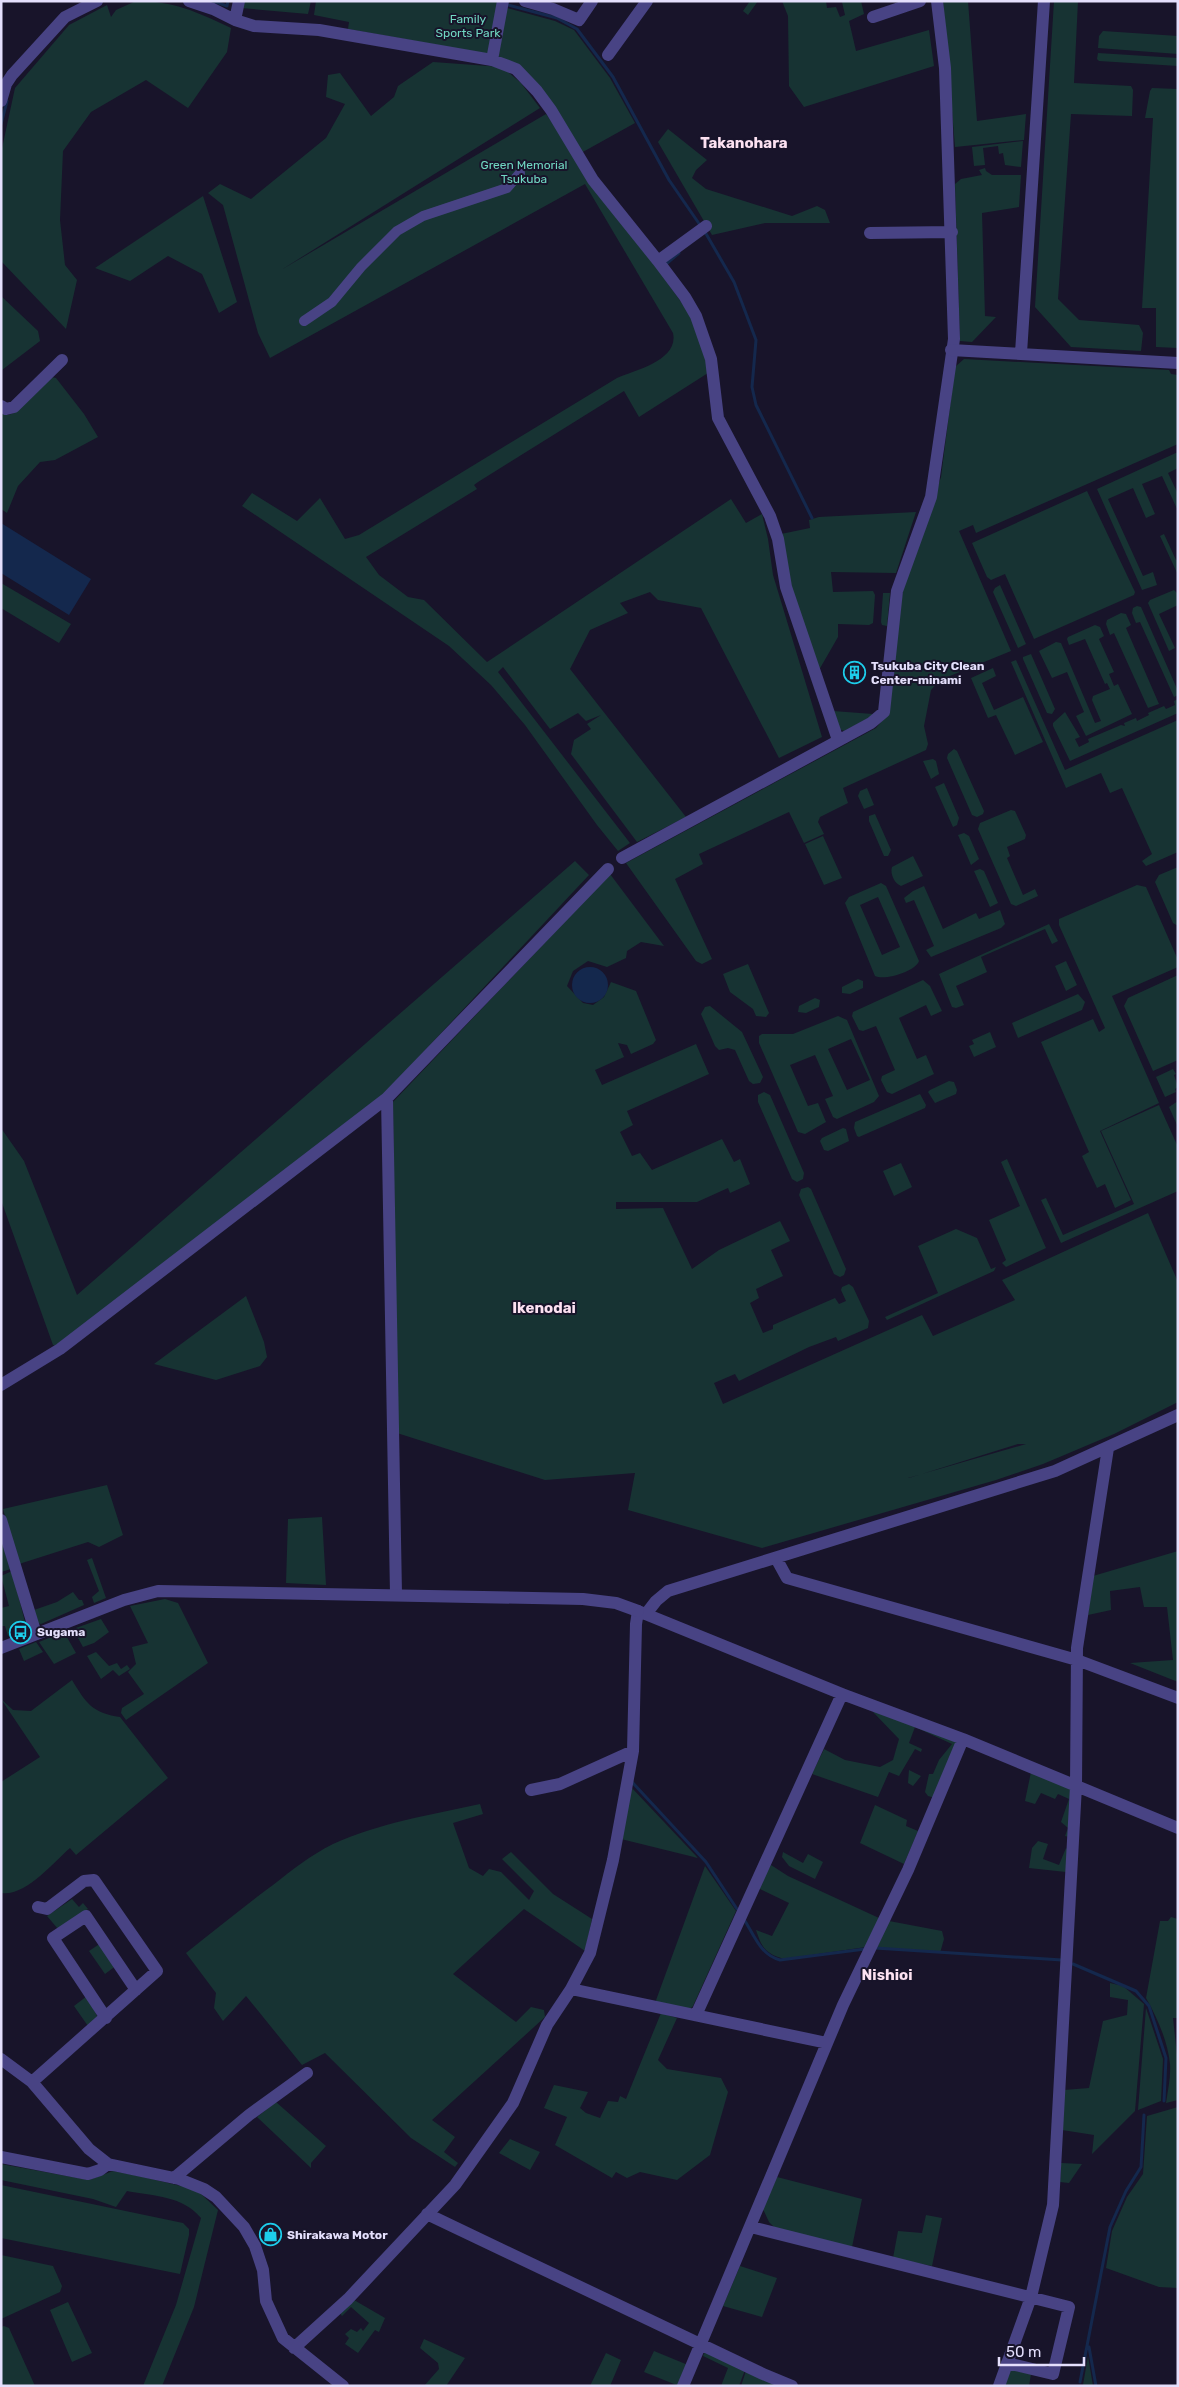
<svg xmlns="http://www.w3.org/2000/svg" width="1179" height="2387" font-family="Rubik,sans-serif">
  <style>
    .green { fill: #173333; fill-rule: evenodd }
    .water { fill: #14284d }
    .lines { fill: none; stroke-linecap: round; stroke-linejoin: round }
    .stream { stroke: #14284d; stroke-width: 3 }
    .pedestrian { stroke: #484384; stroke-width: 10 }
    .minor { stroke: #484384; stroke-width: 12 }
    .tertiary { stroke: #484384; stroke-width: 12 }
    .labels { text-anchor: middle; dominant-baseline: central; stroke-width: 4; stroke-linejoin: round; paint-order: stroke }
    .park-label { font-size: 12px; fill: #70d7c2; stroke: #18142a }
    .poi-label { font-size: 12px; font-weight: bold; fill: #e4dffc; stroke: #18142a; text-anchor: start }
    .quarter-label { font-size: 15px; font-weight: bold; fill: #fce1f1; stroke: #18142a }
  </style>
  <rect width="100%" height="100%" fill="#18142a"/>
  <path class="green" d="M136,1C174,1 197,12 231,28L227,52L188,108L146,80L91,112L63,151L60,220L65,265L77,280L66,329L1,261V153L15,88L69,25L107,5L111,17L116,10Z
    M243,1H311L308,14L241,8Z
    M316,1H499L488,54L348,29L349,22L314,15Z
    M750,1H758L748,15L743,11Z
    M782,1H826L827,8L836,7L840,17L845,15L842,2L861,1L864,14L849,21L856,51L929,30L934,66L804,107L789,86L788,16Z
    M943,1H968L977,121L1026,114L1024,140L955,147Z
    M1054,1H1078L1074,83L1131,86L1133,90L1132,116L1071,114L1058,299L1079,320L1139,325L1143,333L1141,351L1071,347L1035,307Z
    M507,8L555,21L574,30L610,78L635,123L581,153L570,132L498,56Z
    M1103,31L1178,36V54L1098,48L1099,36Z
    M1098,53L1178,58V66L1099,61L1097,59Z
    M433,62L502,67L521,83L540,108L281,270L546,114L689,313L706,354L708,373L639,417L624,391L478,482L474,485L477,489L366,557L379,575L408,597L424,600L487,662L731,499L746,523L762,514L768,539L773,575L822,737L779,758L701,608L658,600L650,592L620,603L628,613L590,630L570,669L686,817L637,842L571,754L574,740L591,729L587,724L601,715L586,721L578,713L550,729L503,667L498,672L630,843L618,851L597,825L525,725L491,685L449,646L242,506L252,493L297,521L320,498L345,539L359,535L617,378C636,370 679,360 673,333L585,184L270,358L258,333L223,205L208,193L220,184L251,199L326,138L345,104L326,97L328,75L340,73L371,116L394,97L398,86Z
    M1152,88L1178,89V348L1156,347V308H1142L1153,118H1145L1150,91Z
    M668,129L707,160L696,170L692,178L706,189L792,216L817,206L825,210L830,223H765L712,235L658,142Z
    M1023,141L1021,167L1005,165L1003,153L999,154L998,146L983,148L985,165L974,166L972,147Z
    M985,168L986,171L992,175H1021L1019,207L982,213L985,316L996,317L972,342L960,341L955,184L961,179L982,175L979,170Z
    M203,196L237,302L219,313L202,274L168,256L130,281L95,268Z
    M1,296L38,331L40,341L2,370Z
    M964,359L1169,370L1171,374L1178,375V444L976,533L973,525L959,531L1011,651L940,680L931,690L924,726L928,744L926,750L843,788L848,803L820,817L818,822L824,834L804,843L789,812L699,854L703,864L675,879L712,959L702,964L696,961L626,863L876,728L882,721L903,590L941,477L955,367Z
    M51,377L56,378L84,414L98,437L55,460L40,462L18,486L7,513L1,509V412L8,415L14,413Z
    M1178,452V468L1168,473L1178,494V511L1162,476L1142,484L1155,514L1146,518L1133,488L1108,499L1143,576L1153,572L1157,585L1142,590L1097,489Z
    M1087,491L1135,592L1134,595L1034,639L1005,574L991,580L987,577L972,543Z
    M916,512L896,573L831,572L833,592L873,591L875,595L873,623L869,625L838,624V637L819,670L791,588L781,534L810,528L809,520L819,517Z
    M1164,534L1176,560H1178V575L1160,536Z
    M1,583L71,624L59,643L1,608Z
    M1000,585L1026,644L1018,648L993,592L995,588Z
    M1174,590L1178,594V605L1159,614L1175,648L1169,651L1148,603L1150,600Z
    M883,593H890L887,626L882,625L881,622Z
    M1137,606L1141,607L1178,691V695L1174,697L1140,622L1136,623L1132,613L1133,608Z
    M1121,613L1126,614L1131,625L1126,628L1159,704L1148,708L1114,633L1110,635L1106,624L1107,620Z
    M1095,625L1100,627L1104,636L1099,639L1114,672L1109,674L1114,686L1118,684L1132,714L1086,736L1076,716L1084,712L1067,672L1052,678L1039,651L1056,642L1061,643L1095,723L1101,721L1092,700L1093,696L1110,689L1107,683L1105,684L1085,639L1069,645L1067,639L1068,637Z
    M1031,654L1055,709L1052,714L1047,713L1023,659V657Z
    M1016,660L1065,770L1178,720V852L1146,866L1142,861L1152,854L1122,788L1110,793L1101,773L1066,788L1011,662Z
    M993,668L996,676L982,683L994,710L1023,697L1043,742L1015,755L996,715L988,718L971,678Z
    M1178,699V713L1070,761L1053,726V723L1065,712L1080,737L1075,739L1079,747L1089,742L1088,739L1121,725L1125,726L1124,723L1136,718L1137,721L1149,715L1148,713L1164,706L1166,709L1175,705L1174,701Z
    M833,711L873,714L869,718L844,731L839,729Z
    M954,749L957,751L984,811L983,814L977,817L972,815L947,758L948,754Z
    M933,759L936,761L939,774L931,779L923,761Z
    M944,783L959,818L957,825L953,827L935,787Z
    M867,788L874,805L864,809L858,796L860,791Z
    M1011,810L1015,811L1026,835L1025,839L1007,847L1010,856L1007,858L1023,895L1035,889L1038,896L1016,906L1011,904L978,829L980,823Z
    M875,814L891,850L888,856H884L869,821V816Z
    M964,833L969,836L979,859L971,865L958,835Z
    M823,836L842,878L824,885L805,844Z
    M913,856L923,876L901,886C894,883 890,874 892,867Z
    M575,861L589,875L384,1094L56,1346L53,1345L1,1200V1128L24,1161L77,1295Z
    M1178,867V926L1173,923L1155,882L1159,875Z
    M980,869L984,871L998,903L990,907L974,871Z
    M610,874L664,946L641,942L627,951L626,958L607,967L588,961L573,971L567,986L583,1003L593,1005L604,997L611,982L636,991L656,1040L653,1044L631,1054L627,1045L618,1043L624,1057L595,1070L602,1085L696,1044L709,1074L627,1111L633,1125L620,1132L632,1156L640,1153L652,1170L722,1139L734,1162L740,1159L750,1184L730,1193L728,1188L697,1202H616V1209L663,1208L692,1269L719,1250L780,1221L790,1241L771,1250L783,1276L756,1289L759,1298L750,1303L763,1333L773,1329V1325L835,1298L839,1304L846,1301L841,1290L842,1287L849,1284L853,1287L869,1321L868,1328L838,1341L836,1337L809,1347L739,1381L735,1374L714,1383L723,1404L922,1315L933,1336L1015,1300L1002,1280L1148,1213L1178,1282V1402L1114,1434L1043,1464L996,1480L762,1548L628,1510L635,1473L545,1480L397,1433L393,1102ZM1018,1444H1026L908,1478H909Z
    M881,883L886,886L919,961C916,971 885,981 875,976L845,903L849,897ZM878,897L900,947L882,955L860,905Z
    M1137,885L1146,887L1178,960V967L1112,996L1159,1103L1100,1131L1131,1200L1115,1208L1105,1184L1097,1188L1082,1156L1089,1152L1041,1042L1093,1019L1099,1032L1105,1028L1059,925V919Z
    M924,886L943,929L976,913L979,919L1000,910L1005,924L1001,928L931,957L926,950L934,946L914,900L906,903L904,898L913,891Z
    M1049,924L1058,941L1052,944L1045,929L981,957L987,972L956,986L964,1005L956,1008L952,1007L939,974Z
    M1066,961L1077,985L1066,991L1055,966Z
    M748,964L769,1013L766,1017L756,1016L753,1009L730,992L723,974Z
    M1178,975V1060L1153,1071L1124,1006L1128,998Z
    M858,979L863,981V988L850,994L842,993V987Z
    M923,980L930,986L942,1011L931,1016L926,1005L899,1018L917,1059L926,1055L934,1074L892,1094L887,1092L881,1080L882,1076L895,1070L876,1026L863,1031L859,1030L852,1016L853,1012Z
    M1078,994L1085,1002L1082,1010L1018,1038L1012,1023Z
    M815,998L820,1000L819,1007L806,1013L798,1012L799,1006Z
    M710,1006L742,1032L763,1077L760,1083L753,1084L749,1081L735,1050L728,1048L719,1050L715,1046L701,1014L705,1007Z
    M838,1016L847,1020L879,1096L874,1102L837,1119L833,1117L825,1099L833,1096L815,1055L790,1065L808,1106L818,1103L826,1122L805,1134L798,1132L759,1043V1036L762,1034H793ZM851,1039L870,1080L847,1090L828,1049Z
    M990,1032L996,1047L974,1057L969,1046L974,1044L972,1040Z
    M1173,1069L1176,1074L1174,1075L1178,1087L1175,1089L1176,1092L1165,1097L1156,1077Z
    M949,1081L954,1082L957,1090L956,1094L935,1103L928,1092L930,1090Z
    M764,1092L770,1095L804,1173L803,1179L797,1182L792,1179L758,1102V1095Z
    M920,1094L926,1105L925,1108L859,1137L857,1136L854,1128L855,1122Z
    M1178,1101V1124L1177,1125L1169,1107Z
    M1159,1105L1178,1147V1191L1061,1243L1041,1200L1046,1198L1063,1235L1134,1204L1101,1131Z
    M843,1128L846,1129L849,1141L828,1151L824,1150L820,1141L822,1138Z
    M1007,1159L1046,1248L1006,1267L1002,1263L1006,1260L989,1220L1020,1206L1001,1162Z
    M901,1163L912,1187L894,1196L883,1171Z
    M808,1187L811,1189L846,1269L844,1275L840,1277L834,1274L799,1195L801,1189Z
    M956,1229L977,1238L991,1269L996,1267L994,1271L887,1320L885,1317L938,1293L918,1246Z
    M246,1296L264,1342L267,1357L260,1366L216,1380L154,1364Z
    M107,1485L123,1535L99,1547L88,1542L19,1564L3,1509Z
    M322,1517L326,1585L286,1583L288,1519Z
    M1,1540L11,1569L1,1572Z
    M1178,1551V1682L1130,1663L1173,1660L1167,1607H1144L1140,1587L1110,1591L1111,1610L1088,1615L1093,1576Z
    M92,1558L106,1598L94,1603L92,1597L99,1591L87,1560Z
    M12,1571L26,1626L25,1630L8,1636L5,1626H1V1608L9,1606L1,1576Z
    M73,1592L79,1600H82L84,1605L41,1624L37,1623L34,1610L57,1602Z
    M165,1599L178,1603L208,1663L126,1720L121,1713L122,1708L144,1694L128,1672L136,1664L132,1647L148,1643L130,1606Z
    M101,1619L109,1632L94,1643L83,1647L73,1629Z
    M64,1632L76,1653L54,1664L39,1642Z
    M36,1642L43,1652L24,1661L19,1649Z
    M96,1652L109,1666L117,1663L121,1669L127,1665L130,1669L119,1676L113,1670L101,1679L87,1656Z
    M72,1680C86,1703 92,1713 120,1717L168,1778L76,1855L70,1848C53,1863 25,1897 1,1893V1782L40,1757L1,1699L13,1710L31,1711Z
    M877,1710L957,1742L935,1798L928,1796L925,1792L929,1774H933L939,1760L952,1744L915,1727L909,1743L922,1749L921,1752L915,1749L899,1776L889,1772L878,1797L812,1774L824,1749L845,1760L880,1767L893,1760L899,1739L873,1712Z
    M909,1770L921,1776L913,1786L908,1783Z
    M1031,1772L1073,1789L1069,1837L1065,1836L1068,1828L1061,1822L1069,1799L1058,1794L1055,1799L1041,1793L1035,1804L1025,1801Z
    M631,1787L698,1858L621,1839Z
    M480,1804L483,1814L453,1823L469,1868L483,1876L489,1869L501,1872L529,1900L534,1891L502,1859L511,1852L553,1894L592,1919L585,1951L524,1909L453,1974L516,2022L531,2007L544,2010L545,2017L432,2120L455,2137L444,2152L458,2163L455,2167L411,2138L325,2053L302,2065L246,1996L223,2021L214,2008L216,1993L186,1953C215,1930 243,1907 273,1885C292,1870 311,1855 333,1844C379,1823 430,1815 480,1804Z
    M875,1805L907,1820L906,1826L918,1831L904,1864L860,1843Z
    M1038,1841L1048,1844L1043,1859L1059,1865L1066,1848L1068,1850L1066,1872L1029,1868L1032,1848Z
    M783,1852L803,1863L808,1854L823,1862L815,1879L789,1866L782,1857Z
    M771,1865L788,1876L879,1918L866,1947L784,1959C765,1953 762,1948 756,1930L772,1936L789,1903L758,1888Z
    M705,1866L736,1911L693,2006L689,2010L655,2003Z
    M72,1899L79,1907L83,1903L88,1909L58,1929L47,1916Z
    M1171,1917L1178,1919V2018H1173L1178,2064V2100L1166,2103C1168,2090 1171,2076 1170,2064C1168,2042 1157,2017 1146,1998L1160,1921H1168Z
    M889,1921L942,1931L944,1939L940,1953L876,1949Z
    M101,1943L117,1965L105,1974L89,1951Z
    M1110,1983L1123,1986L1144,2004L1135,2111L1092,2154L1094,2135L1062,2130L1064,2090L1089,2088L1103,2021L1127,2015L1128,2000L1110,1997Z
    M87,1996L98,2018L88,2026L74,2006Z
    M1146,2008L1163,2059L1161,2101L1138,2110Z
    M661,2013L677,2018L658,2060L667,2069L721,2078L728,2092L710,2155L677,2180L640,2172L627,2178L616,2172L612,2178L555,2145L567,2117L544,2108L554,2085L588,2092L580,2108L586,2113L600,2118L608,2101L618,2102L620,2096L626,2099Z
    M276,2102L326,2146L311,2163V2168L257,2117Z
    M1178,2107V2288L1159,2287L1106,2268L1112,2231L1127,2197L1143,2174L1147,2116Z
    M510,2139L540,2152L530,2170L499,2153Z
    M1061,2163L1082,2164L1069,2183L1060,2182Z
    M1,2164L89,2180L113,2171L139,2176L185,2187L200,2193L218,2210L194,2307L162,2386H143L176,2305L201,2218C183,2196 154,2196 127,2191L116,2207L93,2199L1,2180Z
    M777,2177L862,2199L852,2247L777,2230L769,2222L763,2209Z
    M1,2185L183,2223L189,2229V2235L180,2274L1,2238Z
    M926,2215L942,2218L932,2266L893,2258L898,2231L922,2233Z
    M1,2255L53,2266L62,2286L60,2292L1,2319Z
    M740,2266L777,2278L762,2317L723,2306Z
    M354,2300L385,2318L379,2332L375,2330L358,2353L345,2344L349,2338L345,2334L351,2329L357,2332L361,2328L363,2331L369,2323L351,2307L342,2316L340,2313Z
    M68,2302L92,2353L72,2362L50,2310Z
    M4,2326L9,2328L35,2386H1V2327Z
    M424,2339L465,2358L446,2386H424L439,2369L438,2363L420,2348Z
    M654,2351L688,2365L679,2386L644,2372Z
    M705,2351L745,2370L739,2386H721L728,2368L703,2356Z
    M606,2353L621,2360L610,2386H590Z
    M1088,2356L1093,2386H1082L1083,2385Z
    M1011,2370L1031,2374L1029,2386H1004Z
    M746,2371L780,2386H741Z"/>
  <path class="water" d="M1,523L91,579L69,615L1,573Z
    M572 985a18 18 0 1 1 36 0a18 18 0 1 1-36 0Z"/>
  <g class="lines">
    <path class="stream" d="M213,1L227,6L228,1
      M508,5L557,18L577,29L613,77L669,180L700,225
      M1,124L7,101
      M705,232L734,282L756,340L752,387L756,405L812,518
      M666,264L679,253
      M632,1782L706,1862L737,1909
      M745,1921C755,1937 761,1955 780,1960L865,1949
      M875,1948L1062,1960
      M1073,1964L1136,1991L1149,2006L1166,2058L1164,2101
      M1089,2347L1096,2386
      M1080,2382L1110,2227L1126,2191L1141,2167L1144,2115"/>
    <path class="pedestrian" d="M304,321L332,302L361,267L397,231L423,216L507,188L520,173"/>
    <path class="minor" d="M189,1L213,9L235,20L254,26L319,30L492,60L516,69L537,91L551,110L593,180L658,261L685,297L696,316L711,359L718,418L770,516L778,539L786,587L838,740
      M525,1L553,9L579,20L592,1
      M873,17L920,1
      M235,20L239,1
      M608,55L647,1
      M492,60L503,1
      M1,101L6,84L12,75L65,17L97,1
      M870,233L952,232
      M658,261L706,226
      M1,406L6,409L14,407L62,360
      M622,858L871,723L884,712L897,591L931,497L954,339L945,68L937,1
      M387,1098L396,1594
      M1,1385L60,1349L387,1098L608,869
      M1,1520L36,1634
      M776,1558L787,1578L1077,1660L1178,1698
      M646,1614L656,1601L668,1591L1055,1471L1178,1415
      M531,1790L560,1784L633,1751
      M571,1989L827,2043
      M696,2015L842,1694
      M106,2018L53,1938L86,1916L136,1990
      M1,2059L32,2082L89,2149L108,2164L179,2179L204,2189L216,2197L244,2227L255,2246L263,2270L266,2301L283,2338L343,2386
      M32,2082L157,1971L94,1880L84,1881L47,1909L38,1907
      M1,2157L88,2174L100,2170L108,2164
      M174,2178L249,2115L307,2073
      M427,2214L763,2374L792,2386
      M751,2227L1069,2307L1053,2374L1007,2363
      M294,2348L348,2299L455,2185L513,2103L547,2025L571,1989L590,1953L613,1860L633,1751L636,1624L638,1611L842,1694L963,1739L1178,1828
      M683,2386L843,2005L908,1870L963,1739
      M999,2386L1031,2297L1053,2205L1076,1786L1077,1648L1108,1448"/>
    <path class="tertiary" d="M951,350L1178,363
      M1021,353L1044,1
      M1,1648L124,1600L158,1591L583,1599L616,1603L638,1611"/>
  </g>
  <defs>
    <symbol id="building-ring" viewBox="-11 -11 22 22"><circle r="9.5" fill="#18142a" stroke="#1dcdeb" stroke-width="1.5"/><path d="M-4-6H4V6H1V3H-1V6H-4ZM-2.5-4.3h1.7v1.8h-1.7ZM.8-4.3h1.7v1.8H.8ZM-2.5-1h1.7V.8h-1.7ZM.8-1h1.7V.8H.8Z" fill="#1dcdeb"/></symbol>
    <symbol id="bus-ring" viewBox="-11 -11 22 22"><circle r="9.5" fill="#18142a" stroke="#1dcdeb" stroke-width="1.5"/><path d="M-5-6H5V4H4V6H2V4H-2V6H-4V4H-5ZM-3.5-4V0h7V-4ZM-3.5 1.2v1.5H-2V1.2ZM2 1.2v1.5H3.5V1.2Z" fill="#1dcdeb"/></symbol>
    <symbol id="shop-ring" viewBox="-11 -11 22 22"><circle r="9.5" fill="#18142a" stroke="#1dcdeb" stroke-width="1.5"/><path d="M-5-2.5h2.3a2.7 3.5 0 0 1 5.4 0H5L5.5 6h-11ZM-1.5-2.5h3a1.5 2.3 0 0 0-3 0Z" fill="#1dcdeb"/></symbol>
  </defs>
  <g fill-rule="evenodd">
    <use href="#building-ring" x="842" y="660" width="25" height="25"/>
    <use href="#bus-ring" x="8" y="1620" width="25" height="25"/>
    <use href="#shop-ring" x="258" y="2222" width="25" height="25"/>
  </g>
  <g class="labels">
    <g class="park-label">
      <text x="468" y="19">Family<tspan x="468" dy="14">Sports Park</tspan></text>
      <text x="524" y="165">Green Memorial<tspan x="524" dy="14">Tsukuba</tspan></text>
    </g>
    <g class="poi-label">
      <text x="871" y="666">Tsukuba City Clean<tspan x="871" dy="14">Center-minami</tspan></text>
      <text x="37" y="1632">Sugama</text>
      <text x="287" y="2235">Shirakawa Motor</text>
    </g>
    <g class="quarter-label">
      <text x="744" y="143">Takanohara</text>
      <text x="544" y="1308">Ikenodai</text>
      <text x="887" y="1975">Nishioi</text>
    </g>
  </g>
  <rect width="1179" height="2387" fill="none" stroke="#e4dffc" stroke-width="5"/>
  <path d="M999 2357v8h85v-8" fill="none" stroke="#e4dffc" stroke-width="2.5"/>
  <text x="1006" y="2357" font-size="15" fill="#e4dffc" stroke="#18142a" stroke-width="4" paint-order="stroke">50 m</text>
</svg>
